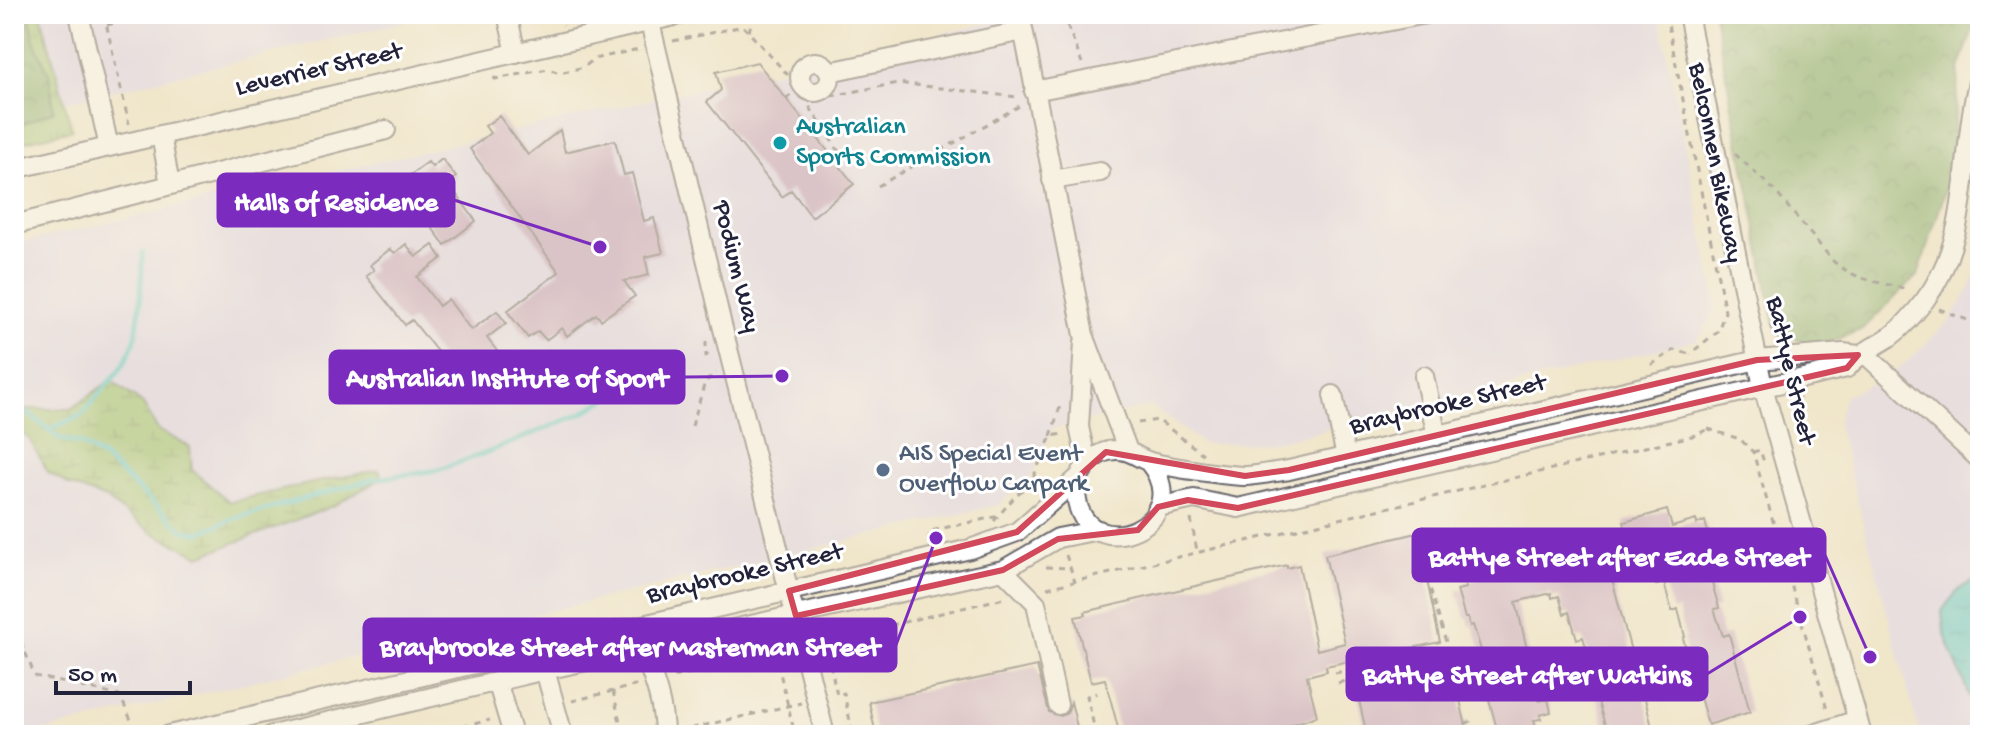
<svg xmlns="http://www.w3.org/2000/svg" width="1994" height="749" font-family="'Gochi Hand',sans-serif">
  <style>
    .built { fill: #ddd5f6 }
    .grass { fill: url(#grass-tufts); stroke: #5c7255; stroke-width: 2 }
    .forest { fill: url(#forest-crowns); stroke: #4d644e; stroke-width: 2 }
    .wetland { fill: url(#wetland-marsh); stroke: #5c7255; stroke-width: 2 }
    .water { fill: url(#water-ripples); stroke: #407686; stroke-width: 2 }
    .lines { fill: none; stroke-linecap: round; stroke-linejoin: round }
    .stream { stroke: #5dcad1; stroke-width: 5 }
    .building { fill: #c19bc3 }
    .minor-casing { stroke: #6a676d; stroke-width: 22 }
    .path { stroke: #6a676d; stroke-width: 3; stroke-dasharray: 6 6; stroke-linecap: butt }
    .minor { stroke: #fff; stroke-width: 18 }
    .marked { fill: none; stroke: #d1495b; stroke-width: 6; stroke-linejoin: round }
    .culture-dot { fill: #0f9aa8; stroke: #fff; stroke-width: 3 }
    .service-dot { fill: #5c6f8a; stroke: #fff; stroke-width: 3 }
    .labels { text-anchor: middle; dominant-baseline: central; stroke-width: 6; stroke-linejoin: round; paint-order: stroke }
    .street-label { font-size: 26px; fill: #22223b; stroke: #fff }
    .culture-label { font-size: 26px; fill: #0d838f; stroke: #fff; text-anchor: start }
    .service-label { font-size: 26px; fill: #4e5e75; stroke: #fff; text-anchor: start }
    .leader { fill: none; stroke: #7b2cbf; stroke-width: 3 }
    .callout-dot { fill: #7b2cbf; stroke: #fff; stroke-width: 3 }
    .callout { fill: #7b2cbf; stroke: #7b2cbf; stroke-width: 3 }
    .callout-label { font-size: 28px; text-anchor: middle; font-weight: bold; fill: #fff }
  </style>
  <defs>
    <pattern id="grass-tufts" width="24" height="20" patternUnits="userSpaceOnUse" patternTransform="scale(2)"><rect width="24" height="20" fill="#96c16f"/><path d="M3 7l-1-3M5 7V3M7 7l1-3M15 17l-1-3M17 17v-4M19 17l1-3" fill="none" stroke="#7a9c5c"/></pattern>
    <pattern id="forest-crowns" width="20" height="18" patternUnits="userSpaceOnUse" patternTransform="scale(2)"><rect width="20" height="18" fill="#78a762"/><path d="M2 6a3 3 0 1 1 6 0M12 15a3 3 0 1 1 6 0" fill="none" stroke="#628852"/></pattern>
    <pattern id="wetland-marsh" width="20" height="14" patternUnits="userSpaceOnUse" patternTransform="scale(2)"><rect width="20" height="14" fill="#96c16f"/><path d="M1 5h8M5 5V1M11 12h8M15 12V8" fill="none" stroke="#7a9c5c"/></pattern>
    <pattern id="water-ripples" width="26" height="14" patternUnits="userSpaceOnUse" patternTransform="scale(2)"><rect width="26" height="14" fill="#5dcad1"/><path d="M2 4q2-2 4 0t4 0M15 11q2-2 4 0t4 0" fill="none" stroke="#51adb4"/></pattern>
  </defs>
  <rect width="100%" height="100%" fill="#fff"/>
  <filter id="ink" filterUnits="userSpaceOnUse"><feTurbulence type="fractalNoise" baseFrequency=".0125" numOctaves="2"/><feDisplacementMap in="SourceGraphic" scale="16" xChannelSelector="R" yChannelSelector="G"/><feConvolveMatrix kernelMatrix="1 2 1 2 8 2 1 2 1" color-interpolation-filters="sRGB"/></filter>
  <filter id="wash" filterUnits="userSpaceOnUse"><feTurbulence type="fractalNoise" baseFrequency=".006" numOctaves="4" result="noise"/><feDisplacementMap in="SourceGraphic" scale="32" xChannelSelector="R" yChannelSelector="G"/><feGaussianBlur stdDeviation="1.8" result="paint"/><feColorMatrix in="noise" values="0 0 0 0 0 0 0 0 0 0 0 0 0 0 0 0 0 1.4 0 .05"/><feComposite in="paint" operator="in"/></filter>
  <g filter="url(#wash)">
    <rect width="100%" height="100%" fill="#f0e6cb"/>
    <path class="built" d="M14,14H438L14,114Z
      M1030,14H1659L1717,308L1697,340L1275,442L1204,444L1151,406L1052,429L1032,475L998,505L25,735H14V244Z
      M1980,261V735H1920L1837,424L1845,396L1879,381L1910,360L1951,319L1971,287Z"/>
    <path class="grass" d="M14,14H41L72,130L14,144Z"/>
    <path class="forest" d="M14,14H30L34,41L49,74L54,111L14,127Z
      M1714,14H1978L1959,70L1950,177L1918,275L1863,329L1819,347L1779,334L1774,321Z"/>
    <path class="wetland" d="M111,380L143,404L158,430L190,447L192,470L230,502L312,483L379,470L382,478L333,506L200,556L151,532L106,499L69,485L48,472L28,437L14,431V409H71Z"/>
    <path class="water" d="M1980,580V724L1944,632L1942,611C1953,596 1961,583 1980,580Z"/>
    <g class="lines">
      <path class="stream" d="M14,414L28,413L60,439L80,443L105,459L184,531L199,533L232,519L374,479L438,470L491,451L583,413L677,355
        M50,429L82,415L123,366L135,340L140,307L143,253"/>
    </g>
    <g id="blocks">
      <path class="building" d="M757,62L854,184L812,217L791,190L782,197L707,102L721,90L716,72Z
        M499,116L528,155L560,130L565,152L615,140L624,175L632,173L644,221L654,218L663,253L645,257L649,275L624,281L635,296L601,320L596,314L567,336L562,328L546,340L538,331L528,338L507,311L559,272L470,149L490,133L485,126Z
        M442,159L456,177L448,183L476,221L445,245L403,189L412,182L408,177L428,162L432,167Z
        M406,244L416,257L433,245L442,258L417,277L439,306L448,299L471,330L497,311L506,323L487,338L497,351L486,359L489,364L471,378L467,373L459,379L412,320L405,325L366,276L374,270L370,265L390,249L395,253Z
        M1667,510L1672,527L1696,520L1697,524L1705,521L1712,548L1703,551L1719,608L1714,609L1723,636L1729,634L1750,712L1708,725L1683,638L1685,637L1678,609L1672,611L1664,583L1656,585L1651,568L1612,579L1637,674L1646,671L1650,684L1642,687L1654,735H1608L1587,665L1591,664L1583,637L1577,639L1569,612L1564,614L1559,596L1552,598L1551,593L1516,602L1539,701L1548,699L1551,712L1540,715L1541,719L1534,720L1539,735H1507L1506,731L1498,733L1487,692L1494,690L1473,625L1470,626L1468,618H1465L1457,590L1466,588L1464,582L1518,568L1520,573L1552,563L1551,558L1628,539L1624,522Z
        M1417,533L1440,642L1326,666L1327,671L1307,676L1317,716L1276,730L1277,735H1120L1105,679L1091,682L1075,617L1086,615L1085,612L1139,599L1287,565V568L1299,565L1317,650L1345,643L1325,555Z
        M1037,666L1049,712L1061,716L1067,713L1071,702L1079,735H876L869,702Z
        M1449,674L1455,701L1460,700L1468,735H1411V729L1367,735L1357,692L1423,675L1424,679Z"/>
    </g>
  </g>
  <g filter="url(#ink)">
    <use href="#blocks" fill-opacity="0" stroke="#6a676d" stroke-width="2"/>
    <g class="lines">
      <defs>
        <path id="minor" d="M79,14L109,147
          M507,14L516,53
          M648,14L722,325L825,735
          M1020,14L1084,335L1128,451
          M1688,14L1763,387L1862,735
          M800 77a15 15 0 1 1 30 0a15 15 0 1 1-30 0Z
          M829,72L1023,31
          M1034,91L1426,14
          M161,135L170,185
          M14,169L683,14
          M1052,180L1100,172
          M14,225L386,130
          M1084,342L1079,427L1087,463
          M1864,353L1980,460
          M1424,376L1437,436
          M1333,395L1346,457
          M1148,461C1199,523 1090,568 1077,501C1075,489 1077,477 1085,467C1092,457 1104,450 1116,450C1130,449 1138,458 1150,462C1169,467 1227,476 1247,476C1261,475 1275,472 1289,470L1757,360L1843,353L1858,355
          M1158,507L1194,499L1238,508L1847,368C1859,353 1875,347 1891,336C1903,327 1916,312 1925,300C1974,235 1959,149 1980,75
          M1003,570L1036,603L1058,705
          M642,648C653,677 664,704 664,735
          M545,670L563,735
          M497,681L513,735
          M169,735L970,549L1017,532L1079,477
          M272,735L545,670L1003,570L1058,538L1099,530
          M1811,735L1857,720"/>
      </defs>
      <use href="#minor" class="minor-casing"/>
      <path class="path" d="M104,14L129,124
        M560,14L563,26
        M749,14L751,23L749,32
        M1063,14L1082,63
        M1666,14L1725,312L1718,331L1690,354
        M929,18L945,14
        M107,25L153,14
        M673,41L743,26L811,100
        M494,77L495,79L548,69L560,73L584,67L594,59L639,49
        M786,99L803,85
        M839,152L807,103L811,100L898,83L1017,97
        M1735,154L1774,190L1834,262C1858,282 1880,281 1909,290
        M878,186L1021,105
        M1939,309L1980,325
        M1770,325L1779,339
        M706,341V356L711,351
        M1651,365L1674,350L1690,354
        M1792,420V412L1800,397
        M1138,423L1158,420L1203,454
        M692,426L705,382L716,373
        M1708,429L1740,439L1753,452L1828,713
        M1051,436L1061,403
        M1753,452L1760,450L1764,462
        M1191,519L1197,551
        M994,521L1017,494L1030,485L1051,436L1063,434
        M929,540L930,531L999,516
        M1066,555L1075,582
        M1046,567L1070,568
        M1047,588L1696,435L1708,429
        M14,619L16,630L35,676L120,696L138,735
        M825,641L837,695L844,693L853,735
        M821,642L1004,598
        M775,652L795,735
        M1335,673L1349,670L1351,674
        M673,677L786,650
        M1338,683L1352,679L1351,674L1388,668L1401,662L1425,661L1449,652L1428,581L1425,582
        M613,691L623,735
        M572,701L638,685
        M1465,723L1470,722L1473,735
        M680,731L801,703
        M428,735L490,720
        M1096,735L1087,696L1097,693
        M1338,735L1349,733"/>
      <use href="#minor" class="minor"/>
    </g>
  </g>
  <path d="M0 0H1994V749H0ZM1858,355L1847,368L1238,508L1188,500L1158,507L1138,530L1058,539L1003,570L796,616L789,591L1017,532L1106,452L1245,476L1289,470L1757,360Z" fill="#f0e6cb" fill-opacity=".55" fill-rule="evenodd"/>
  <path class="marked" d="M1858,355L1847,368L1238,508L1188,500L1158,507L1138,530L1058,539L1003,570L796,616L789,591L1017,532L1106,452L1245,476L1289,470L1757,360Z"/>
  <circle class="culture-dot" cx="780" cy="143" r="8"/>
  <circle class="service-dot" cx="883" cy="470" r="8"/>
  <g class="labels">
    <g class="street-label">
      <text transform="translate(319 71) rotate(-13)">Leverrier Street</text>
      <text transform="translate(1714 163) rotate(79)">Belconnen Bikeway</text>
      <text transform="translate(735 267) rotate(76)">Podium Way</text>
      <text transform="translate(1789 371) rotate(77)">Battye Street</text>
      <text transform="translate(1448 406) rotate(-13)">Braybrooke Street</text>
      <text transform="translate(745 575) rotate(-13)">Braybrooke Street</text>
    </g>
    <g class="culture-label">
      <text x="796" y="128">Australian<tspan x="796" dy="30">Sports Commission</tspan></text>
    </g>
    <g class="service-label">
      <text x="899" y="455">AIS Special Event<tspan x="899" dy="30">Overflow Carpark</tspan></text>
    </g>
  </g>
  <path class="leader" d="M600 247L454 200M782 376L684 377M1870 657L1825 555M936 538L896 645M1800 617L1707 674"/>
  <g class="callout-dot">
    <circle cx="600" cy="247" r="8"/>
    <circle cx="782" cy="376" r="8"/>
    <circle cx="1870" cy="657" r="8"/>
    <circle cx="936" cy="538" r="8"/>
    <circle cx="1800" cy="617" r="8"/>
  </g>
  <g class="callout">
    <rect x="218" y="174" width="236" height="52" rx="8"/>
    <rect x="330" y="351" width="354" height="52" rx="8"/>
    <rect x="1413" y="529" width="412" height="52" rx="8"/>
    <rect x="364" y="619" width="532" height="52" rx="8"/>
    <rect x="1347" y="648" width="360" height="52" rx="8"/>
  </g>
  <g class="callout-label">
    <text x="336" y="210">Halls of Residence</text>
    <text x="507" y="386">Australian Institute of Sport</text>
    <text x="1619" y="565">Battye Street after Eade Street</text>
    <text x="630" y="655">Braybrooke Street after Masterman Street</text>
    <text x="1527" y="683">Battye Street after Watkins</text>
  </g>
  <rect width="1994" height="749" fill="none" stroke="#fff" stroke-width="48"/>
  <path d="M56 681v12h134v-12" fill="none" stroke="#22223b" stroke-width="4"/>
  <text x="68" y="681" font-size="24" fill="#22223b" stroke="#ffffff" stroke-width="6" paint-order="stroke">50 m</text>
</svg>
